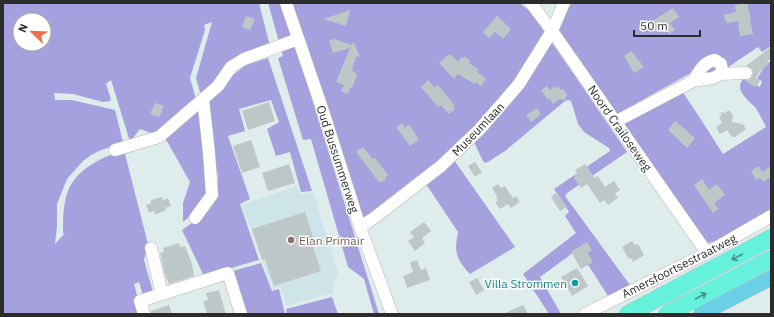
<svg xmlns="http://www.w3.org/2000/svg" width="774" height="317" font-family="'IBM Plex Sans',sans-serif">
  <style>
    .education { fill: #cde5e8 }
    .green { fill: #a5a1de; fill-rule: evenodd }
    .building { fill: #bec7c8 }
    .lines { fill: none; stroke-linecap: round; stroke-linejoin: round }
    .minor-casing { stroke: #bbb2b0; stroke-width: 13 }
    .major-casing { stroke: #c8c8c8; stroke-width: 16 }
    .highway-casing { stroke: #c8c8c8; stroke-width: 18 }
    .minor { stroke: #fff; stroke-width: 12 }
    .major { stroke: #6bcfe5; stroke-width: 15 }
    .highway { stroke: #65f1dc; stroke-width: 17 }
    .oneway { stroke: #488e84 }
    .education-dot { fill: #8d6e63; stroke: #fff; stroke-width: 1.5 }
    .culture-dot { fill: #0f9aa8; stroke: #fff; stroke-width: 1.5 }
    .labels { text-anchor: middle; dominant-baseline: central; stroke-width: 3; stroke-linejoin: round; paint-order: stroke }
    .street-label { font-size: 12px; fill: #2c2c2c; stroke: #fff }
    .education-label { font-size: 12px; fill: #785e54; stroke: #fff; text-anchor: start }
    .culture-label { font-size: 12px; fill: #0d838f; stroke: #fff; text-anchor: end }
  </style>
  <rect width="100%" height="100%" fill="#dfecec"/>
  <path class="education" d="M297,186L300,194L313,192L339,276L334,281L333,293L286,306L280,287L273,289L242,205Z"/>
  <path class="green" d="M3,3H259L269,42V47L216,83L201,96L196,78L212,22L204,25L205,30L190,78L196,99L156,135L140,129L130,142L111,80L106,84L111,99L110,101L103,102L73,94L54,93L55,100H72L115,110L123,142L122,143L99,151L91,155L83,161L67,179L57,204V226L55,244L65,233H63V230C63,220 63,211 65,202C70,171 98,159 124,150L148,244L144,260L153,292L143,295L139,282L134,284L142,314H3ZM20,20H44V44H20Z
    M268,3H282L379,314H374L364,279L348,267L311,139L303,140L278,58L283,56Z
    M291,3H520L535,16L545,33L521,74L495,108L451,152L363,222Z
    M569,3H771V46L762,52L758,47L718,74L693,81L689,74L617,114L558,30Z
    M551,41L627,152L567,193L565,196L630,285L608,296L580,252L577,250L540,277L561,314H549L523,274L576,233L565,216L569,212L554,189L610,151L609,148L584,132L578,124L571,101L568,100L565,101L505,151L488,162L485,163L483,161L473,140Z
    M268,58L312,191L301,192L290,152L276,156L267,129L279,122L271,100L239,109L245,131L228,136L250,199L240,204L259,260L204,276L182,230L203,215L217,197L218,177L215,159L209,101L228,79L246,65Z
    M771,61V212L713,242L707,243L620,122L680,88L698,115L723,154L766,127C763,121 759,113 755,107C747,99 733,89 744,78L747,81L760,87L762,81L757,79L765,65Z
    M199,109L210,189L199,208L183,222V203L190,182L164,136Z
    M454,160L515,247L470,274C456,259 454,252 458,232L426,184Z
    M261,263L272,291L279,289L285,314H247L233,271Z
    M332,297L338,314H287L286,309Z"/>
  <path class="building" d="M747,3L751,19H750L753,34L740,36L738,21L726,23L724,15L736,12L735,5Z
    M673,8L679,17L670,23L675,30L669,34L664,26L654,33L648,24Z
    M350,10L346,26L324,19Z
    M246,16L255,19L250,30L242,27Z
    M497,16L511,29L503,39L495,32L489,38L483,32Z
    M334,39L352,45L353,42L356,46H355L360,56L356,57L352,70L357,75L352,88L350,87L348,94L341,91L344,85L336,82L350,48L333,53L329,40Z
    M771,47V59L767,61L769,64L761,70L756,78L760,81L756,87L745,81L750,79L753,73L752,69L746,66Z
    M631,51L644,67L634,73L624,56Z
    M450,54L458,62L461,57L463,58L464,56L470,60L469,63L479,70L477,72L486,79L481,86L476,82L475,84L473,83L458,74L454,79L439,63Z
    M428,80L434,87L438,85L455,106L453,107L455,109L449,114L441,105L438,107L421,87Z
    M547,86L550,90L555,86L556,88L559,87L561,90L563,89L567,95L565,100L559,99L553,104L550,99L548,100L541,90Z
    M269,102L275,121L248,130L242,111Z
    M155,103L164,106L159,117L150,114Z
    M537,108L541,114L531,122L526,115Z
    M729,110L733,116L732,122L743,124L746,129L735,137H732L727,130L720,134L716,127L722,123L719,117L721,116V112L725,113Z
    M675,121L695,138L687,148L668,130Z
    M402,123L405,128L409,124L419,140L410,146L396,127Z
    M251,140L260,167L242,173L233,146Z
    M363,147L373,159L375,158L388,175L385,178V181L379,182L356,152Z
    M475,162L482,172L475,177L468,166Z
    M289,164L295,183L268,191L262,173Z
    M585,164L595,178L598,176L605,187L614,181L620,190L615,193L618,198L608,205L604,200L600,203L587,184L581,188L574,178L575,177L574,175L577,173L575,170Z
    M759,166L762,172L771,166V177L763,182L760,178L756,180L751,171Z
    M702,179L709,190L717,184L725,195L714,203L718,209L713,213L694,185Z
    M498,184L501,188L505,186L513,198L516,196L520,202L511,208L508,204L500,209L495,202L498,201L496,197L497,196L492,188Z
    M557,192L567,207L560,211L551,197Z
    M162,197L163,200L168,198L171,206L165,208L166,210L164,211L157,214H155L154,211L149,213L146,205L151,203V200Z
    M305,212L314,240L311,241L321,271L274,286L265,259L262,260L252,229Z
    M424,222L431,231L422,238L425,243L415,251L408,241L414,237L410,232Z
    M632,241L635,245L638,244L644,255L633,262L632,259L628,258L622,247Z
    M587,242L592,250L588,253L593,262L581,269L571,252Z
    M179,243L180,247L185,246L192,264L194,276L169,284L167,279H166L160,253L164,252L163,248Z
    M417,260L421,270L426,268L430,280L407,288L403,276L413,272L410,262Z
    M577,268L588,286L572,296L561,277Z
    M477,278L484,290L476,295L469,282Z
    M219,290L226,314H207L203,301L208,300L206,293Z
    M169,305L172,314H151V311Z
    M523,305L528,314H503Z"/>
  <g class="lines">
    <defs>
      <path id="minor" d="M286,3L323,111L360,227L392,314
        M531,3L552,31L707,253
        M720,74L746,73
        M615,122L693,81L713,78L719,75L722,71L721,64L715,60C703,62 699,72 693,81
        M115,150L159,137L218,86L231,67L244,59L298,39
        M195,218L212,195L209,153L203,99
        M360,227L374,218L441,166L480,129L519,84L552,31L564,3
        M151,248L162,294
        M144,314L140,301L228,273L241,314
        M585,314L707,253L771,216"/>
      <path id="major" d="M701,314L771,278"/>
      <path id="highway" d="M628,314L771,238
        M667,314L771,259"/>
    </defs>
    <use href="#minor" class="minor-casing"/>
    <use href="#major" class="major-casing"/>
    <use href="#highway" class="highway-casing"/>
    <use href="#minor" class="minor"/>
    <use href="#major" class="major"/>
    <use href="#highway" class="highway"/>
  </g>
  <defs><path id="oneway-shaft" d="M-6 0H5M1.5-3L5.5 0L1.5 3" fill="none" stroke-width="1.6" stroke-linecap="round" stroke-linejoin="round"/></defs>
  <g class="oneway">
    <use href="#oneway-shaft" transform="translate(737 257) rotate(152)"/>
    <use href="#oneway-shaft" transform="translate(701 296) rotate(-28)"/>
  </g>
  <circle class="education-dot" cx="291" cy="240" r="4"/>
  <circle class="culture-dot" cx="575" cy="283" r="4"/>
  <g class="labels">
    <g class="street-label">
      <text transform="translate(620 128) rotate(55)">Noord Crailoseweg</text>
      <text transform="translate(478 129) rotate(-46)">Museumlaan</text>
      <text transform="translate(338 159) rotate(72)">Oud Bussummerweg</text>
      <text transform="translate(679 266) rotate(-27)">Amersfoortsestraatweg</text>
    </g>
    <g class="education-label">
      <text x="299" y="240">Elan Primair</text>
    </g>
    <g class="culture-label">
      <text x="567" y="283">Villa Strommen</text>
    </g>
  </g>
  <rect width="774" height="317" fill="none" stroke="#2c2c2c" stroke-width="8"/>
  <g transform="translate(32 32) rotate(293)"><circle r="19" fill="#ffffff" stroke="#ababab"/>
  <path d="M0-3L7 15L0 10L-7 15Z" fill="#eb724d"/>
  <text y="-6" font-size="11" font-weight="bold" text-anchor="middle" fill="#2c2c2c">N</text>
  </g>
  <path d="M634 30v6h66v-6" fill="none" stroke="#2c2c2c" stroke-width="2"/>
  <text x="640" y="30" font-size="12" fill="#2c2c2c" stroke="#ffffff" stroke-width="3" paint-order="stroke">50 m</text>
</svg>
